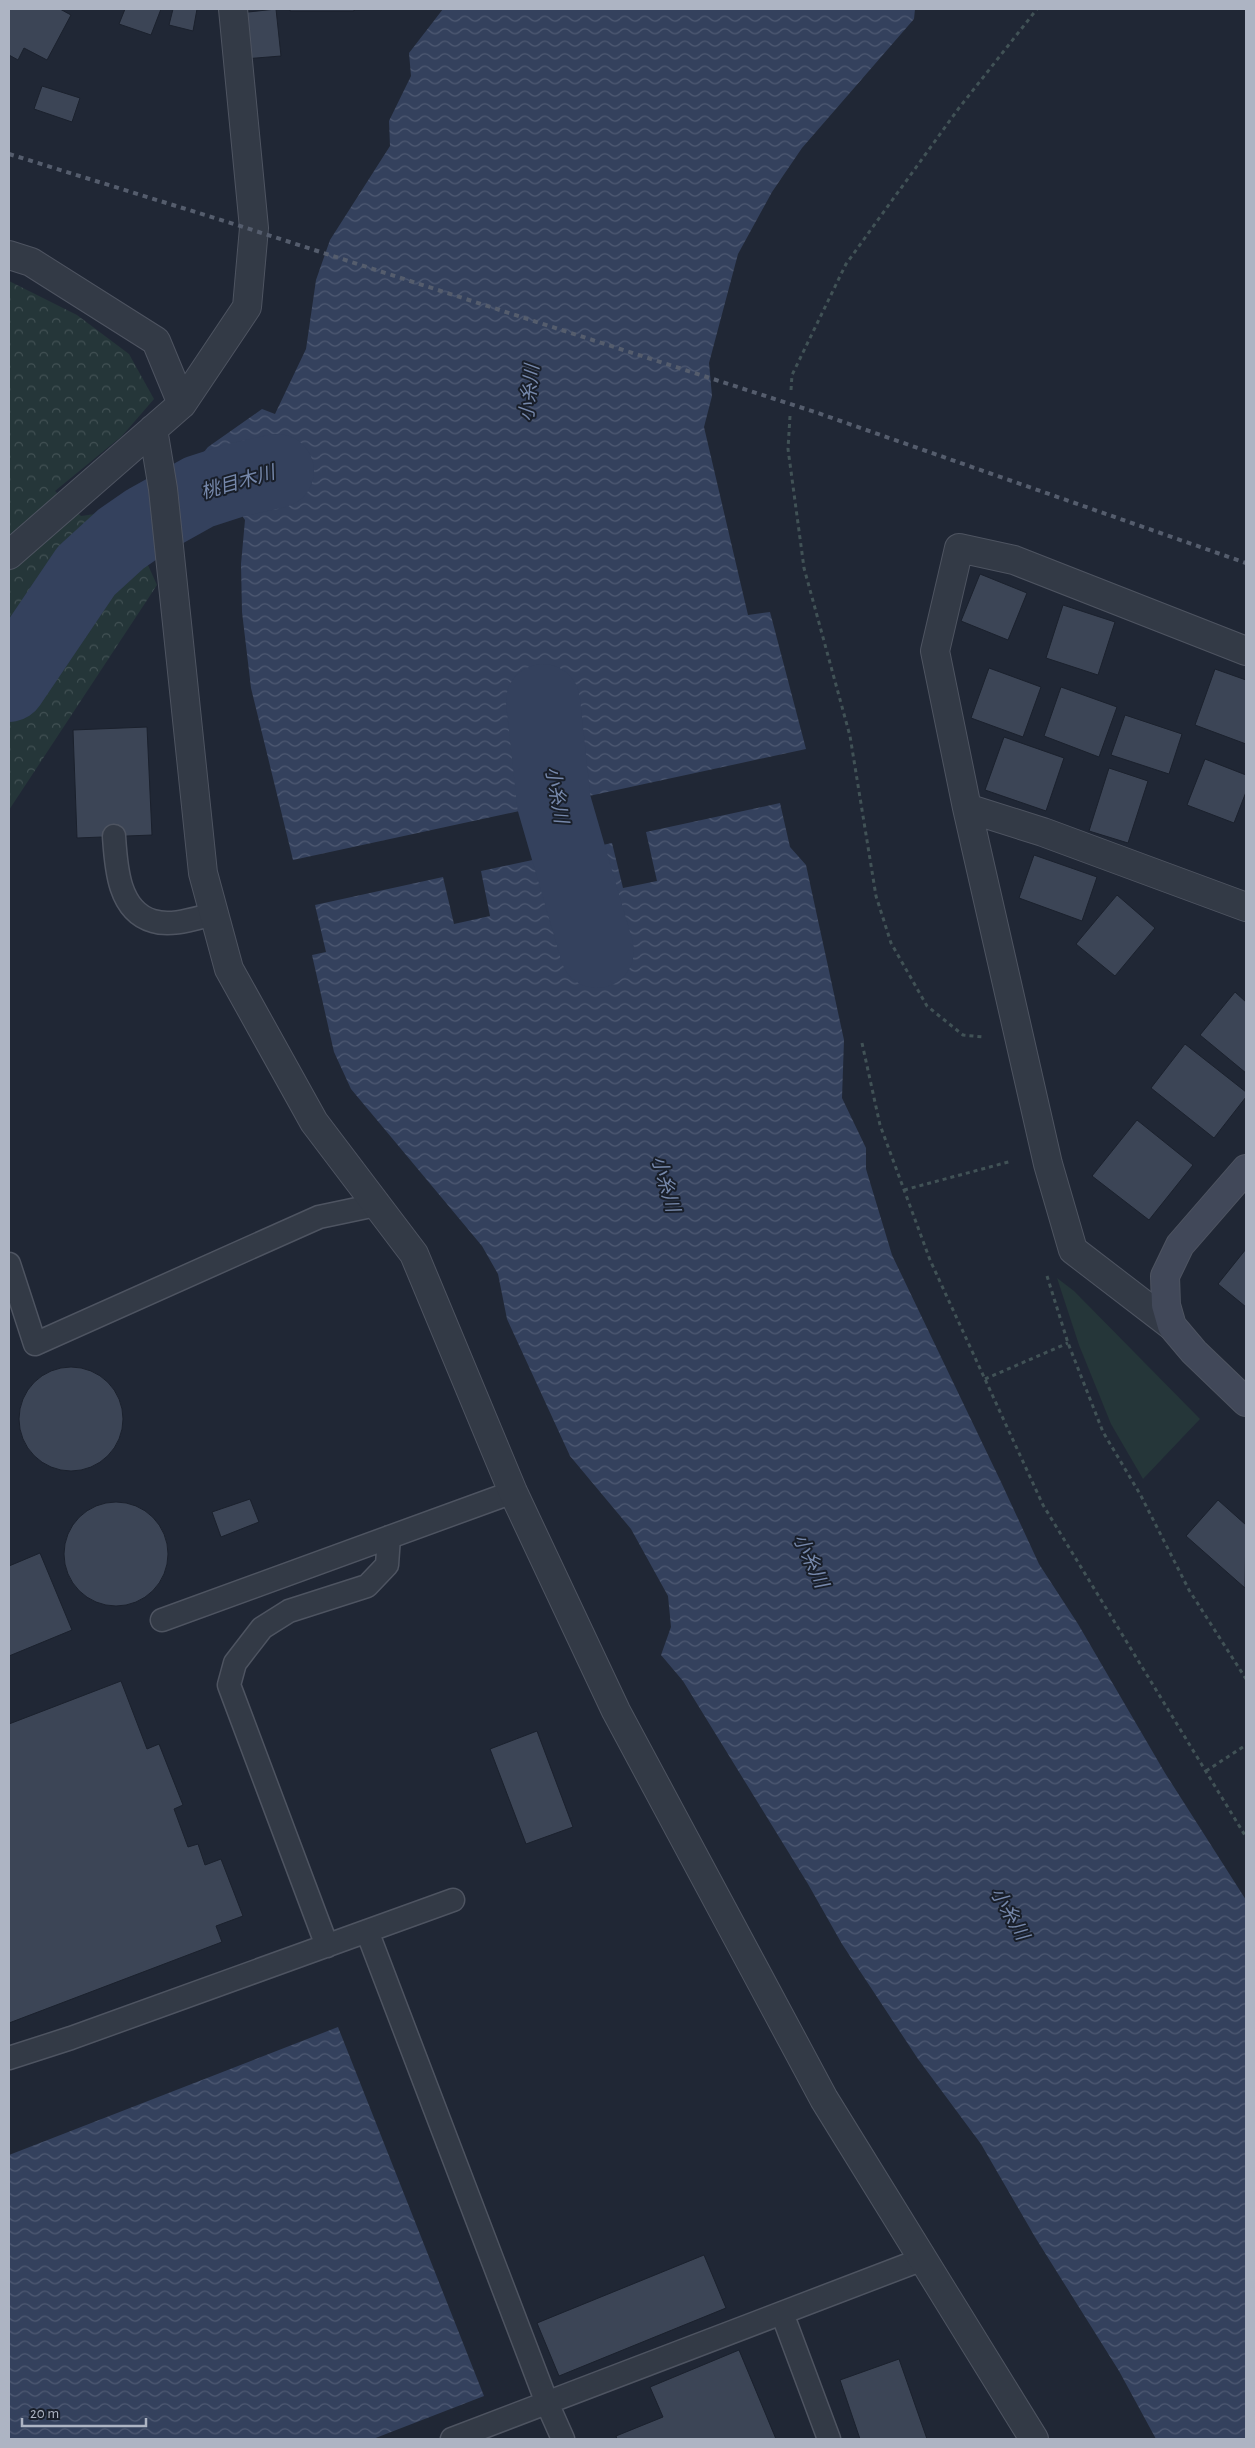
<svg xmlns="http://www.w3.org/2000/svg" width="1255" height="2448" font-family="'Alegreya Sans','Noto Sans JP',sans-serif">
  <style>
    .grass { fill: #253639 }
    .forest { fill: url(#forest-crowns) }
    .water { fill: url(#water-waves) }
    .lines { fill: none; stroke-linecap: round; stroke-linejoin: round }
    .river { stroke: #34415d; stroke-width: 74 }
    .building { fill: #3c4556; stroke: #1b212d }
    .lane-casing { stroke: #4e5461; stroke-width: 25 }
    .street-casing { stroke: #4e5461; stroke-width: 30 }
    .secondary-casing { stroke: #4e5461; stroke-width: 30 }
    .path { stroke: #415256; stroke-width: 3; stroke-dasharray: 4 4; stroke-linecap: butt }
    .lane { stroke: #333a46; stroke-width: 22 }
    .street { stroke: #333a46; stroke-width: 28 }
    .secondary { stroke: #414859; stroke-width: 28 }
    .rail { stroke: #555d6d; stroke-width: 4; stroke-dasharray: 5 5; stroke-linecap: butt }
    .labels { text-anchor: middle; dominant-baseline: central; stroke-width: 4; stroke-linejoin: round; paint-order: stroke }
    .water-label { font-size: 19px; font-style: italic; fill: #7688ab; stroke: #191f2a }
  </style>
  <defs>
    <pattern id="forest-crowns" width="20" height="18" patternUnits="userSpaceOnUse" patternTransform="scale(1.25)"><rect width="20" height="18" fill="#253639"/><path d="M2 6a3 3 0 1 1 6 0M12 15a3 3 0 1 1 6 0" fill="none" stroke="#425154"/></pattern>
    <pattern id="water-waves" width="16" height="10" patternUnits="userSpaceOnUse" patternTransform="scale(1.25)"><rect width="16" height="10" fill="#34415d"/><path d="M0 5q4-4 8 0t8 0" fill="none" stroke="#4f5a73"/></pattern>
  </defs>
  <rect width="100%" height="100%" fill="#202735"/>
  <path class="grass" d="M1057,1278L1074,1291L1200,1419L1143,1479L1111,1424L1079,1345Z"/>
  <path class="forest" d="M9,281L77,315L129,354L154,399L122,436L55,491L81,516L123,510L157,585L9,810Z"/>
  <path class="water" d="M443,9H915L914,19L802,148L772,192L738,254L709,363L712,396L704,427L748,615L770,612L806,749L293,860L251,688L242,612L241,564L245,520L238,510L226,504L209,512L183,532L180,481L208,447L262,409L275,414L306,349L316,280L330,240L390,146L389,121L411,76L409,53Z
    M148,502L154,552L138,546L104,554L107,542L103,530L131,515Z
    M780,803L790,847L806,865L844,1040L842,1098L866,1148V1169L892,1255L1001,1482L1039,1564L1078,1624L1165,1773L1246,1900V2439H1156L1119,2371L1035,2237L981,2144L918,2059L842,1944L808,1884L683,1681L661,1655L671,1627L668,1596L631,1529L570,1456L507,1319L498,1274L482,1246L351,1089L334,1052L312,955L326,952L315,905L443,877L454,924L490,916L481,871L612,843L623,888L657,881L646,832Z
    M338,2027L484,2396L373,2439H9V2155Z"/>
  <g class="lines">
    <path class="river" d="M9,685L86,571L121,539L147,521L199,492L236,480L277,471
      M543,701L554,803L597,951"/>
  </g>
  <path class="building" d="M9,9H60L71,15L47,60L24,48L18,60L9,55Z
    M125,9H161L151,35L119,24Z
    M173,9H197L193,31L169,25Z
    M276,9L281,56L244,59L239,13Z
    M290,9H354V11H290Z
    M42,86L80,98L72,122L34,109Z
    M980,574L1027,593L1008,640L961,621Z
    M1063,605L1115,622L1098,675L1046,658Z
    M989,668L1041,687L1023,737L971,718Z
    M1215,669L1246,680V744L1195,725Z
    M1061,687L1117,707L1099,757L1044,736Z
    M1125,715L1182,734L1169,774L1111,755Z
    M147,727L152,835L77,838L73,730Z
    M1004,737L1064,758L1046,811L985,790Z
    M1205,759L1246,775V792L1234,823L1187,805Z
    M1109,768L1148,781L1128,843L1089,831Z
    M1034,855L1097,877L1082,921L1019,898Z
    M1117,895L1155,928L1115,976L1076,944Z
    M1235,992L1246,1002V1073L1200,1035Z
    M1185,1044L1246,1092V1097L1214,1138L1151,1088Z
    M1137,1120L1193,1165L1149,1220L1092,1176Z
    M1246,1249V1307L1218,1284Z
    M19 1419a52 52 0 1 1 104 0a52 52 0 1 1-104 0Z
    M250,1499L259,1522L221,1537L212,1512Z
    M1218,1500L1246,1525L1245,1588L1186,1536Z
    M64 1554a52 52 0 1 1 104 0a52 52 0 1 1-104 0Z
    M40,1553L72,1630L9,1656V1566Z
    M121,1681L147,1749L159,1744L183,1805L174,1809L188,1847L198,1844L205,1865L221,1859L243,1916L216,1926L222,1942L9,2023V1724Z
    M537,1731L573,1827L526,1844L490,1749Z
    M704,2255L726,2308L559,2376L537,2323Z
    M739,2350L776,2439H617L616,2436L663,2417L650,2387Z
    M899,2359L927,2439H860L840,2380Z"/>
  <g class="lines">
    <defs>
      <path id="lane" d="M114,836C116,866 118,911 153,921C172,927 196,918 214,914
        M9,1264L35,1344L319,1217L376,1205
        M162,1620L513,1492
        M367,1931L547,2403L563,2439
        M327,1946L229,1685L235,1663L262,1628L289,1611L367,1586L387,1565L389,1537
        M9,2058L71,2038L453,1900
        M782,2313L829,2439
        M452,2439L923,2259"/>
      <path id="street" d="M9,255L31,262L156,341L182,404
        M153,429L163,489L203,873L229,969L314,1122L414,1254L513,1492L616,1711L824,2099L1034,2439
        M9,555L182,404L247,307L254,228L233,9
        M967,808L1043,832L1246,907
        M1172,1326L1073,1250L1048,1164L967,808L935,651L959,548L1014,560L1246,651"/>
      <path id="secondary" d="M1246,1169L1180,1245L1165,1276L1166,1305L1172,1326L1194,1352L1246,1402"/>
    </defs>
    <use href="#lane" class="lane-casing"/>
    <use href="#street" class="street-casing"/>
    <use href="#secondary" class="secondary-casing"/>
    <path class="path" d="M791,390L792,375L846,264L959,108L1037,9
      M790,416L788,449L804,568L850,736L876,896L891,943L927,1006L963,1035L983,1037
      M862,1043L880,1125L930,1260L1043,1505L1246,1837
      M904,1190L1012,1161
      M1047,1276L1068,1343L1103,1432L1140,1494L1189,1590L1246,1679
      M985,1379L1068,1343
      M1206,1771L1246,1745"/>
    <use href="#lane" class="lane"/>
    <use href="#street" class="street"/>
    <use href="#secondary" class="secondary"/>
    <path class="rail" d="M9,154L234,224L815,412L1246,563"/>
  </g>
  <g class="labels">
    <g class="water-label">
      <text transform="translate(530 393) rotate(-84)">小糸川</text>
      <text transform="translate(238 483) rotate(-16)">桃目木川</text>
      <text transform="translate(556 795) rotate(80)">小糸川</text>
      <text transform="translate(665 1184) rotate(74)">小糸川</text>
      <text transform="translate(810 1561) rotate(65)">小糸川</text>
      <text transform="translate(1009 1914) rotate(60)">小糸川</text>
    </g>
  </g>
  <rect width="1255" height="2448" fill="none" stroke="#adb4c3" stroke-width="20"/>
  <path d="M22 2418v8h124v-8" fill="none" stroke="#adb4c3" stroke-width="2.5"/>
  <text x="30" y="2418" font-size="15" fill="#adb4c3" stroke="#191f2a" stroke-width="4" paint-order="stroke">20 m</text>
</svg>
